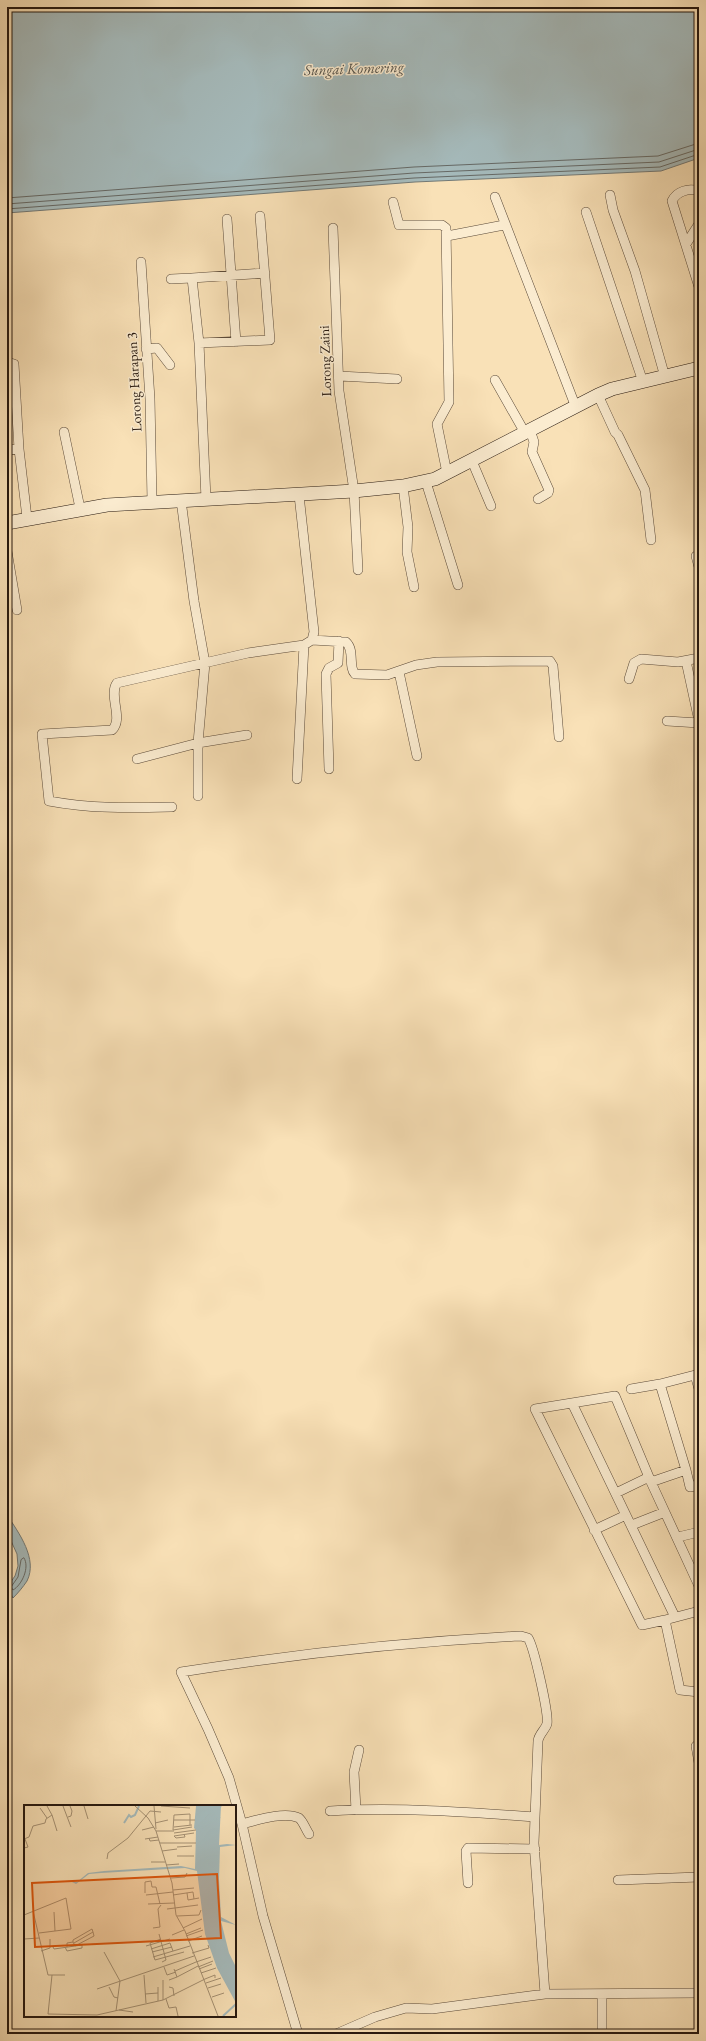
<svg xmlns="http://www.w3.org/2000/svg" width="706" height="2041" font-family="'EB Garamond',serif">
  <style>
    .water { fill: #a5babb; stroke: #727976 }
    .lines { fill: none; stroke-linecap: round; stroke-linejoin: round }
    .shore { stroke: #666965; stroke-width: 1 }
    .street-casing { stroke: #5b4a39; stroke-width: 10 }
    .secondary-casing { stroke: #26180f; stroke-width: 14 }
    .street { stroke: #fbecd0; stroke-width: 9 }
    .secondary { stroke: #fbecd0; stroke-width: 13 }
    .labels { text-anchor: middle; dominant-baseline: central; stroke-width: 3; stroke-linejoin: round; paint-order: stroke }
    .street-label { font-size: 14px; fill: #26180f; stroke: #fbecd0 }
    .water-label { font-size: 15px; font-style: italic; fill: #52514b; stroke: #fbecd0 }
    .inset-river { fill: none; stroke: #a5babb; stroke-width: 2 }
    .inset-road { fill: none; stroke: #a59174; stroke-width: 1 }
    .view { fill: #de560c; fill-opacity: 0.15; stroke: #de560c; stroke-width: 2 }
    .inset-edge { fill: none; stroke: #26180f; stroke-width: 2 }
  </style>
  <rect width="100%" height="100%" fill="#f9e1b7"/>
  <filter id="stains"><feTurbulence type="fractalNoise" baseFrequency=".005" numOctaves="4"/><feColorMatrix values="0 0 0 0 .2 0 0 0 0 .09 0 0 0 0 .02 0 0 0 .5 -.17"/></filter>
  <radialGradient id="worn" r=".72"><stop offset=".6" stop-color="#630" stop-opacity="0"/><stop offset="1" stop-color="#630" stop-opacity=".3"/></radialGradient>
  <path class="water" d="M7,7H699V158L661,171L415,182L7,213Z
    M7,1515C19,1533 38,1559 27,1581C23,1587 18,1593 13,1598L7,1587L15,1576L18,1566L17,1554L7,1532Z"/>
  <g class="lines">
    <path class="shore" d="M7,198L414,167L658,156L699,143
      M7,204L414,173L659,162L699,149
      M7,209L414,178L660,167L699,154
      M24,1558C30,1567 22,1585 13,1590L11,1587L18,1577L21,1560Z"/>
    <defs>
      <path id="street" d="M699,191C688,188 677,191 672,201L699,287
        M610,195L613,210L635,271L665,377
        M495,197L575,405
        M393,202L399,225H442L446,228L449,402L437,424L447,473
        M586,212L643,382
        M227,219L236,342
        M333,228L339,391L354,491L358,570
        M447,236L504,225
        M686,244L699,224
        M141,262L150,399L152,501
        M171,279L192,278
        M199,343L270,340L260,216
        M146,349L157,348L170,365
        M7,362L14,364L19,449L27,518
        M339,376L397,379
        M495,380L525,433
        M598,395L615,432L618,435L645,490L651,540
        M530,430L534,442L532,452L549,490L548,493L538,499
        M64,432L80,508
        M7,450L19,449
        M472,461L491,506
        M426,482L458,585
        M403,486L408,527L407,552L414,587
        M206,499L199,343L192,278L265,273
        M181,500L194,601L205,663L198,743V796
        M7,551L17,610
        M696,556L699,567
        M312,640L346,642C355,650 348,667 355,674L387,675L416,665L437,662L550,661L553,666L559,737
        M686,661L699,721
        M399,672L417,756
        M629,679L634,663L641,659L678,662L699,658
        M667,721L699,723
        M137,759L198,743L247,735
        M329,769L326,674L329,668L338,663L339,641
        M297,779L304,645
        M172,807C130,808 91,809 49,801L42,734L112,730C124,719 108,695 117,683L248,653L304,645L312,640L314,632L299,495
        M695,1375L699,1389
        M660,1384L699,1374
        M631,1389L660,1384L686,1470
        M572,1403L615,1396L651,1482L699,1586
        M651,1482L686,1470L690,1487L699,1485
        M616,1493L649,1477
        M632,1525L665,1512
        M594,1530L626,1515
        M678,1537L699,1532
        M699,1611L665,1620L680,1690L699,1692
        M665,1620L642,1625L535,1409L572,1403L675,1617
        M696,1746L699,1763
        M356,1810L354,1772L359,1750
        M330,1811C397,1807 468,1812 535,1817
        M242,1824C257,1820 285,1811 299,1818C303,1821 306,1830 309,1834
        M618,1880L699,1877
        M468,1883L466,1851L468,1848L535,1849
        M298,2034L263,1916L242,1824L229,1778L208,1729L181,1672C294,1654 407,1642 521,1636L528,1638C534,1647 549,1714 547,1724C545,1730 539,1734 538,1741L534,1843L545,1994
        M336,2034L375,2017L406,2008L432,2009L545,1994L699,1993
        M602,2034V1995"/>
      <path id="secondary" d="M7,523L107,505L354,491L403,486L435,479L598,395L612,389L699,368"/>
    </defs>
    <use href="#street" class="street-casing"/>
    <use href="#secondary" class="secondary-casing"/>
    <use href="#street" class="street"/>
    <use href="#secondary" class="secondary"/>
  </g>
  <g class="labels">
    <g class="street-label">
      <text transform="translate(325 361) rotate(-92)">Lorong Zaini</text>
      <text transform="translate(134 382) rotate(-93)">Lorong Harapan 3</text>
    </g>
    <g class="water-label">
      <text transform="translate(354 68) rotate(-2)">Sungai Komering</text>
    </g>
  </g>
  <g transform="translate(24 1805)">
    <rect width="212" height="212" fill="#f9e1b7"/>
    <path d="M172,1H197L195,40L203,39L212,40L196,42L195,74L197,112L212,120L197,116L205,148L212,162V198L193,163L181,129L173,66L161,63L77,68L65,69L52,79L48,77H53L64,68L80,66L157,61L171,64L172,25L170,23Z" fill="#a5babb"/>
    <path class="inset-river" d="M182,14L195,1M100,18L105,10L107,12L111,10L115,1M173,24L197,1M175,24L196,12M199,211L212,199"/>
    <path class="inset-road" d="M39,1L47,22M60,1L64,14M111,1L124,13L132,26L148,78L152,110L161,126L194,211M130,1L132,24M137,1L166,3M16,3L23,13M28,10L33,26M44,12L47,11L48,6L46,1M150,15H171M131,18L144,15M166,20V9L150,10L149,25L168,22M150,22L168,20M118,25L130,22M132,26H150M150,28L172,25M150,31L170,28M150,31L152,33L161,32L160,29M125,33L126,36L135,35M0,34L5,32L9,21L21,18L22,14L28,10L23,1M121,34L134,32M136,38H172M153,42L168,41M0,43L4,42L1,34M138,46L153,44M153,51H170M83,54L84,48L104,33L126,6L137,7M127,57H141M142,60L155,59M147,73L161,72L163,68M149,85L170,83M121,88V77L127,76L128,82H132L136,99M163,88L164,95L175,93M122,90L149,87M149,90L169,87L170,94M124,99L150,98M143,104L174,100M9,106L24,170H28L24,209L73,210L139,195L181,174L191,170V173M30,107L31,126M0,110L42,93L47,124L15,128M153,111L175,110L177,105M129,123L136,122L134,104L137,100M159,123L178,114M135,129L142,155L138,157M162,129L177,123M148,130L160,125M162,131L179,125M0,134L15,133M137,134L126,138L131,155L160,147M164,136L178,131M49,137V135L68,124M50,138L69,127L68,124M122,141L146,134M29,142L30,144L58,140M41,142L43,146L58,143V139M43,142V138L49,137L51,141L70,131L69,127M127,144L146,138L149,146M17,146L26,143V134M80,147L96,176L92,206M128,147L148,142M168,148L185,143L184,140M129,152L166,141M172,157L187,152M140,162L143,170L152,167M174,162L189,156M175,164L188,159M151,166L172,157M177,168L192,163M28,170H41M120,170L122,198M153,172L174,161M145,175L153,172L150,164M182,178L197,173M85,182L90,192L94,193M134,182V196M145,182L149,183L150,191M184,183L197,179M73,184L170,151M121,189L134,188M188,192L200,188M142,194L145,203L152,202L154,211M139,195V175M95,205L109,207"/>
    <path class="view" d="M193,69L197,133L11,142L8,78Z"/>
    <rect width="212" height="212" class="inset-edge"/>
  </g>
  <rect width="706" height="2041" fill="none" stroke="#f9e1b7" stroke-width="24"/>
  <rect x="8" y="8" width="690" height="2025" fill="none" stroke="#26180f" stroke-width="2"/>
  <rect x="12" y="12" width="682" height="2017" fill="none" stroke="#26180f"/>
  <rect width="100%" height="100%" filter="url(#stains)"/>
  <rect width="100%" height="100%" fill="url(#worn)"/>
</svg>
